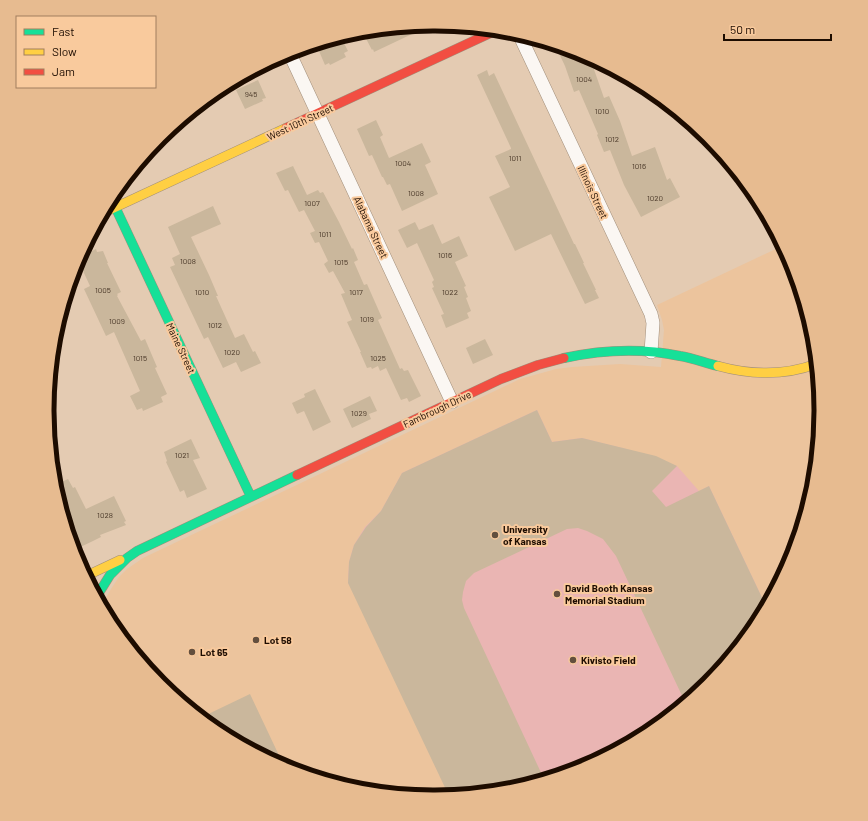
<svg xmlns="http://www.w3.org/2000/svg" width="868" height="821" font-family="Barlow,sans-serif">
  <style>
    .built { fill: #ecc49d }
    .green { fill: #eab5b3 }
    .building { fill: #cab79c }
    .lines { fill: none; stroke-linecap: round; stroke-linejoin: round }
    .street-casing { stroke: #a18e7a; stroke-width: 14 }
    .fast-casing { stroke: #a18e7a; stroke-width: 10 }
    .slow-casing { stroke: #a18e7a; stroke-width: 10 }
    .jam-casing { stroke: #a18e7a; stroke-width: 10 }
    .street { stroke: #fbf7f3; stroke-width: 13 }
    .fast { stroke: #16e098; stroke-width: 9 }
    .slow { stroke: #ffcf43; stroke-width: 9 }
    .jam { stroke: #f24e42; stroke-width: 9 }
    .poi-dot { fill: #634f3e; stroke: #f9ca9d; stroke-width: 1.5 }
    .labels { text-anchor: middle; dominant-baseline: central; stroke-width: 4; stroke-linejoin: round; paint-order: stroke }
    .number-label { font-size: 8px; fill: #483727 }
    .street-label { font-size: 10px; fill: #1d0c00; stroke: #f9ca9d }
    .poi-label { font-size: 10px; font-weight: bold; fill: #1d0c00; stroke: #f9ca9d; text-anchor: start }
    .rim { fill: none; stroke: #1d0c00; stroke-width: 5 }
  </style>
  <rect width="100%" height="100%" fill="#e4cbb2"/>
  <path class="built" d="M782,246L791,263L813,335L820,411L813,486L791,559L755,625L707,684L509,790L434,797L358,790L286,767L219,732L161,684L113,625L102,605L111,589L119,577L127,569L143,558L520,379L556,369L572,367L620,364L661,367L664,330L662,320L657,305Z"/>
  <path class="green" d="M537,410L552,442L582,438L626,449L677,466L699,491L709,486L766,606L755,625L707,684L649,732L582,768L509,790L348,583L349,562L354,545L365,527L381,511L402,473Z"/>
  <path class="building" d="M429,25V26L374,52L373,49L372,50L362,31Z
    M341,37L348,51L344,53L346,57L330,65L329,63L325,65L319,51L322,49L321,47L330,43L329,41Z
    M555,45L582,54L590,58L604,98L609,96L620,121L632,156L655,147L667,180L670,178L680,197L641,217L624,185L610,150L604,152L597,135L598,134L579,90L574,92L565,66Z
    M487,70L489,76L494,73L574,244H575L584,263H583L596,290H595L599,298L585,304L551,234L515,251L489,197L510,187L495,156L511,149V148L477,75Z
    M258,80L266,98L262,99L263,101L245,109L236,90Z
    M376,120L383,135L380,137L389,158L422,143L431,162L425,165L438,194L402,211L390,184L387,185L383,177H382L372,155L369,156L357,129Z
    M293,166L307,195L318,190L320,193L323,192L339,222L352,249L353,248L358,260L354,262L364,285L367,284L382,318L378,320L400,369L402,368L404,371L408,370L421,396L409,402L407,398L401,400L386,368L380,371L378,366L372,369L371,367L367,368L360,352H361L347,322L352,320L341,294L345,293L333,271L329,273L324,264L328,261L319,242L315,243L310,233L315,231L304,210L299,212L288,190L285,191L276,173Z
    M213,206L221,224L191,237L209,275L218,296H216L235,338L244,334L253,352L255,351L261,363L241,372L236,362L223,368L208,337L204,339L170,267L175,265L172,258L180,254L168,227Z
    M415,222L419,230L433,224L442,244L459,236L468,256L455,262L466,286L464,287L468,297L466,298L471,311L467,313L469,318L446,328L441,315L444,314L432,288L434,287L432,282L434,280L417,243L407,248L398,230Z
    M96,249L97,252L103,251L108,263H107L121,292L117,294L118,295L117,296L141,341L145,339L157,367L155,368L167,394L161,397L163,402L143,411L142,408L137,410L130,396L140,391L114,332L106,336L84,289L90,286L78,260L80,257Z
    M485,339L493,355L473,364L466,348Z
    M315,389L331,422L313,431L304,411L297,414L292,403L305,397L304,394Z
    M370,396L377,411L369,414L371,419L352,428L343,409Z
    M537,410L552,442L582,438L656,456L677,466L652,491L666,507L709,486L766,606L755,625L707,684L685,702L616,556L603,539L587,531L578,528L567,529L474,573L466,581L463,592L462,600L464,608L544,779L509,790L449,796L348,583L349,562L354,545L366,527L381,511L402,473Z
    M191,439L200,458L193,460L207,489L187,498L184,490L180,492L166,462L167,461L164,452Z
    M68,479L73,488L75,487L86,509L114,496L126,521L124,522L126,525L100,535L101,537L93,541L74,550L55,485Z
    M250,694L284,766L219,732L202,717Z"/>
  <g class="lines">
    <defs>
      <path id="street" d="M519,34L651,314L653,323L651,352
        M289,52L452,402"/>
      <path id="fast" d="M111,198L251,497
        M564,358C601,350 642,348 680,356C693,358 705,363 718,366
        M97,596L110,575L127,558L137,551L297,475"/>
      <path id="slow" d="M103,213L286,128
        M718,366C751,375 784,376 816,364
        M86,576L120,560"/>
      <path id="jam" d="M286,128L497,30
        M297,475L501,379L538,365L564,358"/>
    </defs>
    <use href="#street" class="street-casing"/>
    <use href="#fast" class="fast-casing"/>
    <use href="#slow" class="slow-casing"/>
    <use href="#jam" class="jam-casing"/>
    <use href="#street" class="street"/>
    <use href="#fast" class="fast"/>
    <use href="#slow" class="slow"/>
    <use href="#jam" class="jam"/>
  </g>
  <g class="poi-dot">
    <circle cx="495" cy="535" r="4"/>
    <circle cx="557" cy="594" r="4"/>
    <circle cx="256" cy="640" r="4"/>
    <circle cx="192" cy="652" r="4"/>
    <circle cx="573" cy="660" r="4"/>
  </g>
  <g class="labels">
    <g class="number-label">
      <text x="584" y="79">1004</text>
      <text x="251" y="94">945</text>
      <text x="602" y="111">1010</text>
      <text x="612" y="139">1012</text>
      <text x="515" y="158">1011</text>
      <text x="403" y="163">1004</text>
      <text x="639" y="166">1016</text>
      <text x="416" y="193">1008</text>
      <text x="655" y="198">1020</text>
      <text x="312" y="203">1007</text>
      <text x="325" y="234">1011</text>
      <text x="445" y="255">1016</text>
      <text x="188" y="261">1008</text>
      <text x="341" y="262">1015</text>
      <text x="103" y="290">1005</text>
      <text x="202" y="292">1010</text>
      <text x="356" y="292">1017</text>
      <text x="450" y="292">1022</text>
      <text x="367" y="319">1019</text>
      <text x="117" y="321">1009</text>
      <text x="215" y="325">1012</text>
      <text x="232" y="352">1020</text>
      <text x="140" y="358">1015</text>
      <text x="378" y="358">1025</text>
      <text x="359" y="413">1029</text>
      <text x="182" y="455">1021</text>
      <text x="105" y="515">1028</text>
    </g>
    <g class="street-label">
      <text transform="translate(300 122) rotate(-25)">West 10th Street</text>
      <text transform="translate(593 192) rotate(65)">Illinois Street</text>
      <text transform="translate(371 227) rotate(65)">Alabama Street</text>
      <text transform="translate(181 348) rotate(65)">Maine Street</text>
      <text transform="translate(437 409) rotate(-25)">Fambrough Drive</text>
    </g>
    <g class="poi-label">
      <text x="503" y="529">University<tspan x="503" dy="12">of Kansas</tspan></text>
      <text x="565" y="588">David Booth Kansas<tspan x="565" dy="12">Memorial Stadium</tspan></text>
      <text x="264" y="640">Lot 58</text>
      <text x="200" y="652">Lot 65</text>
      <text x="581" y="660">Kivisto Field</text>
    </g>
  </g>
  <path d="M0 0H868V821H0ZM433 31H435A379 379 0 0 1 814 410V411A379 379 0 0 1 435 790H433A379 379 0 0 1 54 411V410A379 379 0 0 1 433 31Z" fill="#e7bb90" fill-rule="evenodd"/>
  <path class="rim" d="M433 31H435A379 379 0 0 1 814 410V411A379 379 0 0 1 435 790H433A379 379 0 0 1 54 411V410A379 379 0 0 1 433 31Z"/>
  <rect x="16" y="16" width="140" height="72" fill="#f9ca9d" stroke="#a17e5e"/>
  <rect x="24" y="29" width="20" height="6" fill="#16e098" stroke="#a17e5e"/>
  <text x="52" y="36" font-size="12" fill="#1d0c00">Fast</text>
  <rect x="24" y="49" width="20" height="6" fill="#ffcf43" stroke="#a17e5e"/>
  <text x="52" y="56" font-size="12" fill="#1d0c00">Slow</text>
  <rect x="24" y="69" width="20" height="6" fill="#f24e42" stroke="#a17e5e"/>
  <text x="52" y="76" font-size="12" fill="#1d0c00">Jam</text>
  <path d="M724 34v6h107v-6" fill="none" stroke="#1d0c00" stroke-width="2"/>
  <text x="730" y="34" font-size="12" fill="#1d0c00" stroke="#f9ca9d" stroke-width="3" paint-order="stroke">50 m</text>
</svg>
